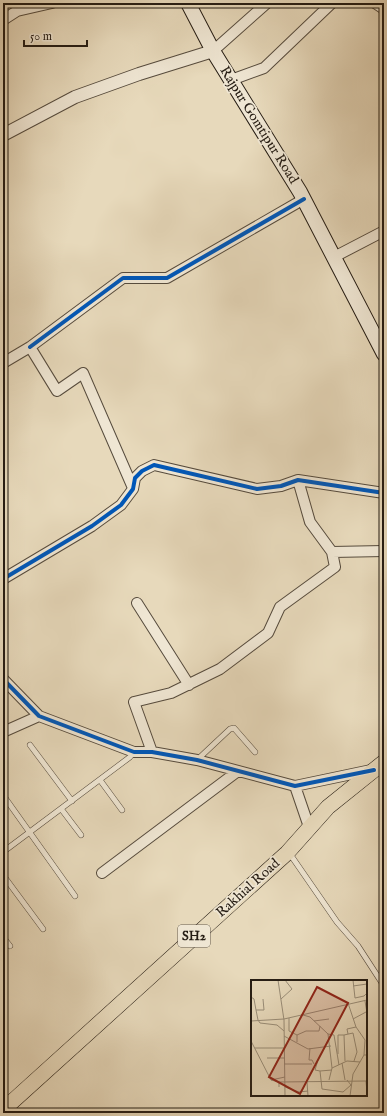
<svg xmlns="http://www.w3.org/2000/svg" width="387" height="1116" font-family="'IM FELL English',serif">
  <style>
    .lines { fill: none; stroke-linecap: round; stroke-linejoin: round }
    .service-casing { stroke: #564b3d; stroke-width: 6 }
    .minor-casing { stroke: #564b3d; stroke-width: 12 }
    .tertiary-casing { stroke: #564b3d; stroke-width: 14 }
    .secondary-casing { stroke: #251c13; stroke-width: 16 }
    .primary-casing { stroke: #251c13; stroke-width: 16 }
    .service { stroke: #efe6d3; stroke-width: 5 }
    .minor { stroke: #efe6d3; stroke-width: 10 }
    .tertiary { stroke: #efe6d3; stroke-width: 12 }
    .secondary { stroke: #efe6d3; stroke-width: 14 }
    .primary { stroke: #e7d9bb; stroke-width: 15 }
    .cycleway-casing { stroke: #efe6d3; stroke-width: 6 }
    .cycleway { stroke: #0057b8; stroke-width: 4 }
    .labels { text-anchor: middle; dominant-baseline: central; stroke-width: 3.5; stroke-linejoin: round; paint-order: stroke }
    .shield { fill: #efe6d3; stroke: #62594d; stroke-width: 1 }
    .shield-label { font-size: 13px; font-weight: bold; fill: #251c13 }
    .street-label { font-size: 14px; fill: #251c13; stroke: #efe6d3 }
    .inset-road { fill: none; stroke: #998d78; stroke-width: 1 }
    .view { fill: #8f2418; fill-opacity: 0.15; stroke: #8f2418; stroke-width: 2 }
    .inset-edge { fill: none; stroke: #251c13; stroke-width: 2 }
  </style>
  <rect width="100%" height="100%" fill="#e7d9bb"/>
  <filter id="stains"><feTurbulence type="fractalNoise" baseFrequency=".005" numOctaves="4"/><feColorMatrix values="0 0 0 0 .2 0 0 0 0 .09 0 0 0 0 .02 0 0 0 .5 -.17"/></filter>
  <radialGradient id="worn" r=".72"><stop offset=".6" stop-color="#630" stop-opacity="0"/><stop offset="1" stop-color="#630" stop-opacity=".3"/></radialGradient>
  <g class="lines">
    <defs>
      <path id="service" d="M30,745L72,801
        M197,760L230,729L234,728L255,752
        M100,780L122,810
        M3,795L75,896
        M62,810L81,835
        M3,852L130,757L134,752
        M292,857L337,922L358,946L384,986
        M3,875L43,929
        M3,937L10,946"/>
      <path id="minor" d="M375,3L384,9
        M3,20L17,11L52,3
        M213,51L267,3
        M231,80L264,68L332,3
        M334,257L384,231
        M30,347L123,278H167L304,199
        M3,363L30,347L57,391L83,373L133,488
        M298,480L310,522L332,552L384,551
        M3,579L92,526L121,505L133,489L135,478L142,471L154,465L257,489L281,486L298,480L384,493
        M137,603L189,685
        M3,679L39,716L134,752H152L197,760L295,786L371,770
        M3,732L39,716
        M152,752L134,702L171,693L220,669L268,633L280,607L335,567L332,552
        M295,786L309,827
        M102,873L238,771"/>
      <path id="tertiary" d="M3,135L75,97L139,74L213,51"/>
      <path id="secondary" d="M188,3L213,51L300,192L384,354"/>
      <path id="primary" d="M3,1110L287,853L328,807L384,762"/>
    </defs>
    <use href="#service" class="service-casing"/>
    <use href="#minor" class="minor-casing"/>
    <use href="#tertiary" class="tertiary-casing"/>
    <use href="#secondary" class="secondary-casing"/>
    <use href="#primary" class="primary-casing"/>
    <use href="#service" class="service"/>
    <use href="#minor" class="minor"/>
    <use href="#tertiary" class="tertiary"/>
    <use href="#secondary" class="secondary"/>
    <use href="#primary" class="primary"/>
    <defs>
      <path id="cycleway" d="M30,347L123,278H167L304,199
        M3,579L92,526L121,505L133,489L135,478L142,471L154,465L257,489L281,486L298,480L384,493
        M3,679L39,716L134,752H152L197,760L295,786L374,770"/>
    </defs>
    <use href="#cycleway" class="cycleway-casing"/>
    <use href="#cycleway" class="cycleway"/>
  </g>
  <g class="labels">
    <rect class="shield" x="178" y="925" width="32" height="22" rx="3"/>
    <g class="shield-label">
      <text x="194" y="936">SH2</text>
    </g>
    <g class="street-label">
      <text transform="translate(259 125) rotate(58)">Rajpur Gomtipur Road</text>
      <text transform="translate(248 888) rotate(-42)">Rakhial Road</text>
    </g>
  </g>
  <g transform="translate(251 980)">
    <rect width="116" height="116" fill="#e7d9bb"/>
    <path class="inset-road" d="M27,0L33,40L34,116M102,0L104,18L113,16L116,13M102,6L116,4M0,17L3,19L5,30M12,19L13,30H5L7,40L9,43L26,45L33,51M30,19L41,9L34,0M114,21L116,33M97,23L105,47L114,60L113,75M52,35L59,37L77,54L81,88M38,38V51L46,55V62M102,39L115,32M0,41L33,39L116,20M63,41L78,39M77,54L83,55L88,85M97,54L96,49L105,47M46,55L55,51H68L69,46M33,56L57,69L80,66M0,61L20,100L34,97M4,68H33M59,68L58,80H61L63,84M87,74V55H93M16,78H33M67,80L64,90L69,91L71,109L92,112L100,105L96,100M94,81L93,55L102,53L106,72L103,81M91,83L94,100M33,84H61M69,91L81,90M20,100L28,102V107M78,100L81,88L96,81L109,82M115,101L116,113M28,102L116,101M56,102L57,116M34,107L48,112L57,111M99,116L102,94L113,75H116"/>
    <path class="view" d="M66,7L97,23L49,114L18,97Z"/>
    <rect width="116" height="116" class="inset-edge"/>
  </g>
  <rect width="387" height="1116" fill="none" stroke="#e7d9bb" stroke-width="16"/>
  <rect x="4" y="4" width="379" height="1108" fill="none" stroke="#251c13" stroke-width="2"/>
  <rect x="8" y="8" width="371" height="1100" fill="none" stroke="#251c13"/>
  <path d="M24 40v6h63v-6" fill="none" stroke="#251c13" stroke-width="2"/>
  <text x="30" y="40" font-size="12" fill="#251c13" stroke="#efe6d3" stroke-width="3" paint-order="stroke">50 m</text>
  <rect width="100%" height="100%" filter="url(#stains)"/>
  <rect width="100%" height="100%" fill="url(#worn)"/>
</svg>
